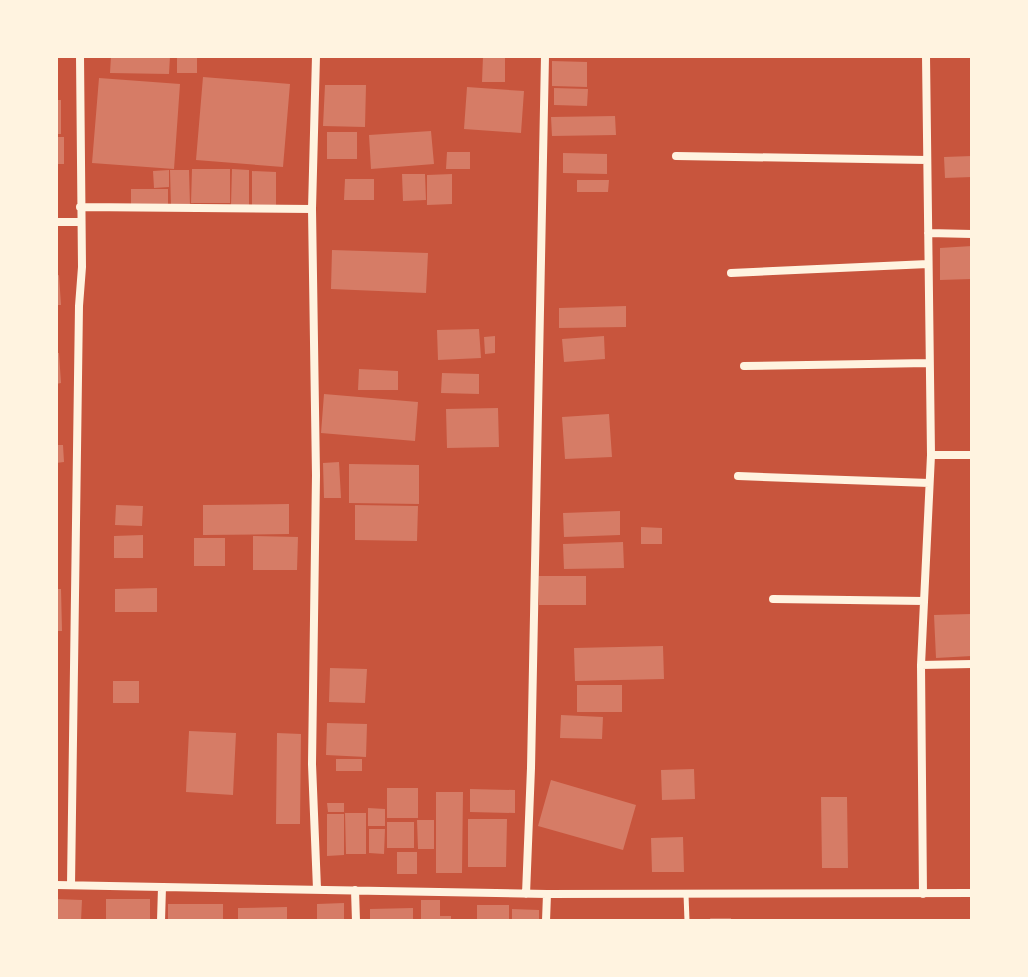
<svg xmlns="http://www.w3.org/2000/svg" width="1028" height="977" font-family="Inter,sans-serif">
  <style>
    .building { fill: #d67c66 }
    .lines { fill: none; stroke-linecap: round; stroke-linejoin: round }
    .service { stroke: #fff3e0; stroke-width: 5 }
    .minor { stroke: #fff3e0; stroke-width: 8 }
  </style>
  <rect width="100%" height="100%" fill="#c8553d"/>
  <path class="building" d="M111,56H170L169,74L110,73Z
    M177,56H197V73H177Z
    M483,56H505V82H482Z
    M552,61L587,62V87L552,86Z
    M203,77L290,84L283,167L196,160Z
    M99,78L180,84L174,169L92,163Z
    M325,85H366L365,127L323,126Z
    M467,87L524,91L521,133L464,129Z
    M554,88L588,89L587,106L554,105Z
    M56,100H61V134H56Z
    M615,116L616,135L552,136L551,117Z
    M431,131L434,164L371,169L369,135Z
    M327,132H357V159H327Z
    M56,137H64V164H56Z
    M447,152H470V169H446Z
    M563,153L607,154V174L563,173Z
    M972,156V177L945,178L944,157Z
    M192,169H230V203H191Z
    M232,169L249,170V205H231Z
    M169,170V187L154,188L153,171Z
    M170,170H189L190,206H171Z
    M252,171L276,172V206L252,205Z
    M402,174H425L426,200L403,201Z
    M452,174V204L427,205V175Z
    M345,179H374V200H344Z
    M577,180H609L608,192H577Z
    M131,189H168V207H131Z
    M972,246V279L940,280V248Z
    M332,250L428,253L426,293L331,289Z
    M59,275L61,305H56V276Z
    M626,306V327L559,328V308Z
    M479,329L481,358L438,360L437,330Z
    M495,336V353L485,354L484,337Z
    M604,336L605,359L564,362L562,339Z
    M56,353H59L61,383L56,384Z
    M359,369L398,371V390H358Z
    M442,373L479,374V394L441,393Z
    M324,394L418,402L415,441L321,433Z
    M498,408L499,447L447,448L446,409Z
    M609,414L612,457L565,459L562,417Z
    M56,445H63L64,462L56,463Z
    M339,462L341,498H324L323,463Z
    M349,464L419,465V504L349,503Z
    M289,504V534L203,535V505Z
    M116,505L143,506L142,526L115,525Z
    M355,505L418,506L417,541L355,540Z
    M620,511V535L564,537L563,513Z
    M641,527L662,528V544H641Z
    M143,535V558H114V536Z
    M253,536L298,537L297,570H253Z
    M194,538H225V566H194Z
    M623,542L624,568L564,569L563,544Z
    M539,576H586V605H539Z
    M157,588V612H115V589Z
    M56,589H61L62,631H56Z
    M971,614L972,656L936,658L934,615Z
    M663,646L664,679L575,681L574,648Z
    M330,668L367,669L365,703L329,702Z
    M113,681H139V703H113Z
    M577,685H622V712H577Z
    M561,715L603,717L602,739L560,738Z
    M327,723L367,724L366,757L326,755Z
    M189,731L236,733L233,795L186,792Z
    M277,733L301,734L300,824H276Z
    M336,759H362V771H336Z
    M694,769L695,799L662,800L661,770Z
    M551,780L636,805L623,850L538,826Z
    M387,788H418V818H387Z
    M470,789L515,790V813L470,812Z
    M436,792H463L462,873H436Z
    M821,797H847L848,868H822Z
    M327,803H344V812H328Z
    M368,808L385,809V826H368Z
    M345,813H366V854H346Z
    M327,814H344V855L327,856Z
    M468,819H507L506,867H468Z
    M417,820H434V849H418Z
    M387,822H414V848H387Z
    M369,829H385L384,854L369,853Z
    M683,837L684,872H652L651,838Z
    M397,852H417V874H397Z
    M56,899L82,900L81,921H56Z
    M106,899H150V921H106Z
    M421,900H440V916H451V921H421Z
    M344,903V921H317V904Z
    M168,904H223V921H168Z
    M477,905H509V921H477Z
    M287,907V921H238V908Z
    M413,908V921H370V909Z
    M512,909L539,910V921H512Z
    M710,918H731V921H711Z"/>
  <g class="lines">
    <path class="service" d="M686,894L687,921"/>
    <path class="minor" d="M316,56L312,209L316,475L312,764L317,889
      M676,156L927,160
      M80,207L312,209
      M56,222H80
      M928,233L972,234
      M731,273L928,264
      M744,366L929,363
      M931,455H972
      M738,476L929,483
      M773,599L924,601
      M921,665L972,664
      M56,885L547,894L972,893
      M71,885L79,306L82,267L80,56
      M355,890L356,921
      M526,894L531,768L545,56
      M923,894L921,665L931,455L926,56
      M161,921L162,887
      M546,921L547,894"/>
  </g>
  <rect width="1028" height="977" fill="none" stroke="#fff3e0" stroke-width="116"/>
</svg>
